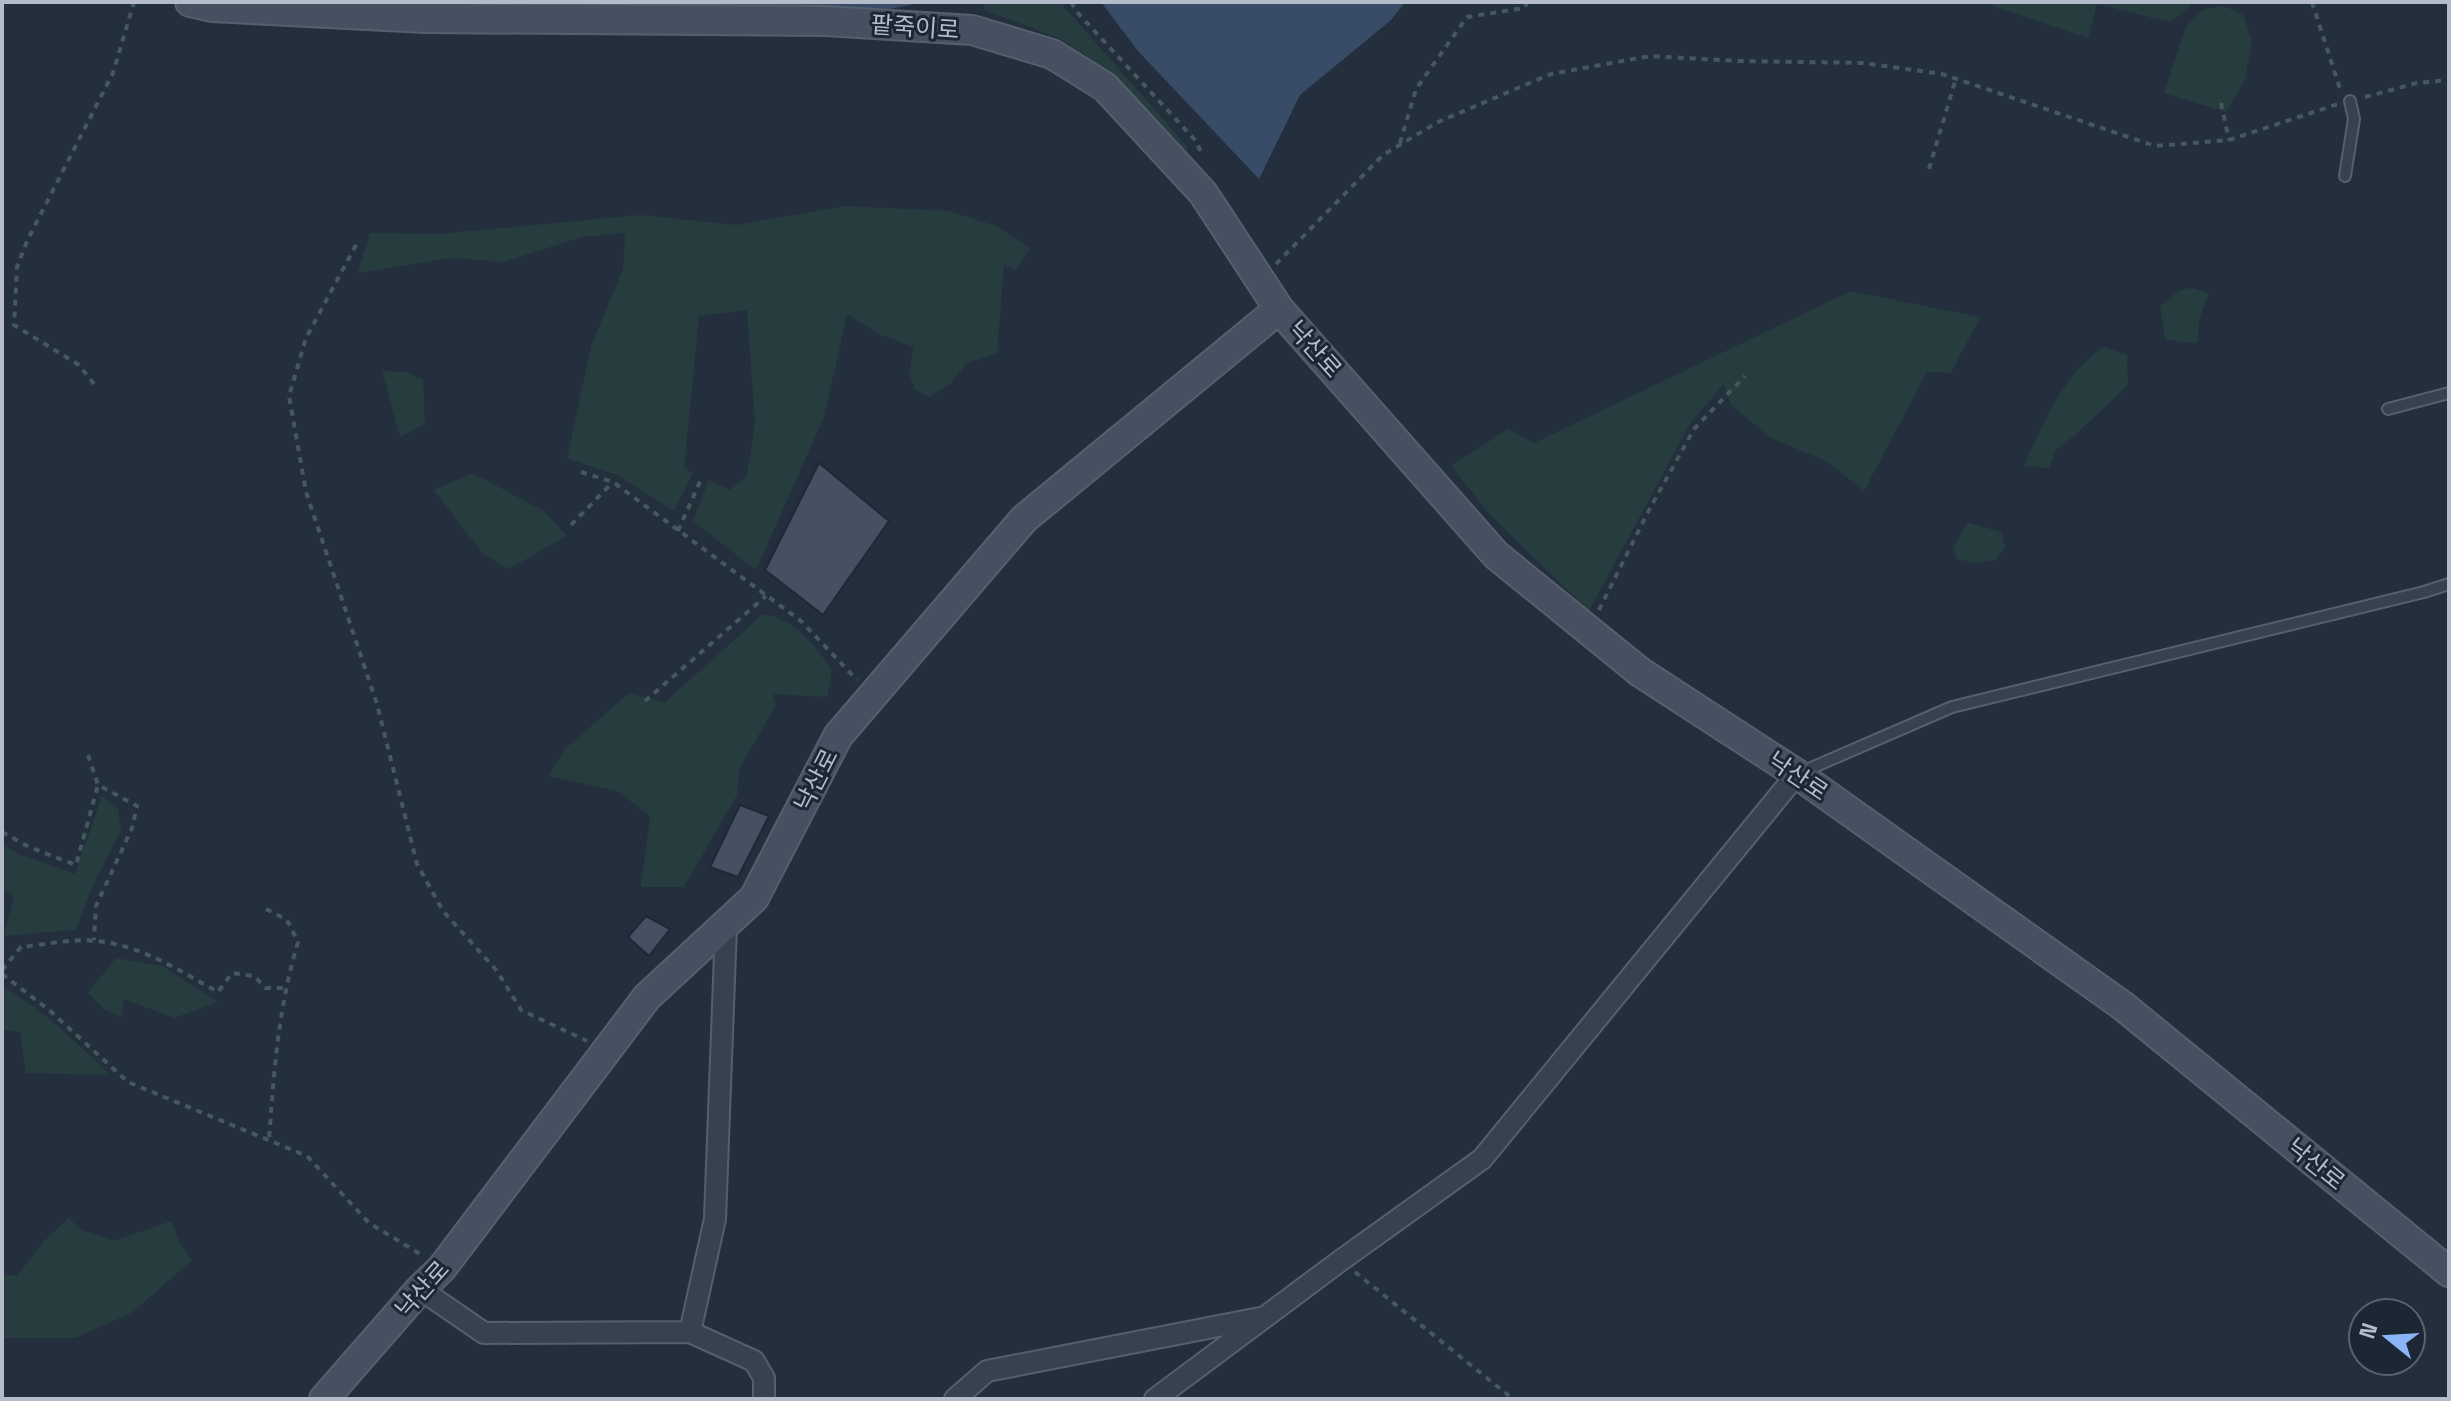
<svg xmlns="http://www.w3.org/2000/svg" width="2451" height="1401" font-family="'Space Grotesk','Noto Sans KR',sans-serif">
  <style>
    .green { fill: #263c3f }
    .water { fill: #394c67 }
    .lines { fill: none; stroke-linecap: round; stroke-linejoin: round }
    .stream { stroke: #394c67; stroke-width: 6 }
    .building { fill: #455162; stroke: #1f2835; stroke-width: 2 }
    .lane-casing { stroke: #565f6c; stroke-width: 14 }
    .street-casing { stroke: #565f6c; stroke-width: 24 }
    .secondary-casing { stroke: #565f6c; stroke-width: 32 }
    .path { stroke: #44595c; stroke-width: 4; stroke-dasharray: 6 6; stroke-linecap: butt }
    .lane { stroke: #38414e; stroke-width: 10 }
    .street { stroke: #38414e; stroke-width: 20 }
    .secondary { stroke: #465061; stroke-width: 28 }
    .labels { text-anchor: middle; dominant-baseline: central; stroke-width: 6; stroke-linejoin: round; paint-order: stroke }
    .street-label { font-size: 24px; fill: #b4bcc9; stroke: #1d2633 }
  </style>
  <rect width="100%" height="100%" fill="#242f3e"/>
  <path class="green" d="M985,2H1060L1187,146L1189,162L1116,76L1059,38L984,10Z
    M1981,2H2190L2189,8L2170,22L2097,4L2088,38Z
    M2223,6L2243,14L2252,42L2245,79L2226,112L2164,93L2186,27L2204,9Z
    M845,206L949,211L996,226L1030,248L1015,271L1004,264L997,354L967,363L950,384L929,397L914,389L909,372L914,347L881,335L847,314L824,417L756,570L693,521L709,480L730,490L747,476L755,422L747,310L699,316L684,468L693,473L674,511L617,475L567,458L591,346L623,269L625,233L582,237L503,262L452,258L358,273L370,233L439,234L640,215L737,225Z
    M2192,288L2209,293L2200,317L2197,343L2165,340L2160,306L2180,290Z
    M1851,291L1980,317L1951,373L1927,372L1864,491L1826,461L1771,438L1731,405L1724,384L1691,422L1589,611L1490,515L1451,466L1508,429L1534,443Z
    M2104,347L2127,355L2128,385L2074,436L2056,450L2049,468L2024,466C2041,426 2066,370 2104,347Z
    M382,371L406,372L423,380L425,424L400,437Z
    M472,473L544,511L567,536L509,569L483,554L434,490Z
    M1968,523L2001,532L2005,547L1995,560L1976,563L1956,559L1954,545Z
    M763,614C796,620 815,644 832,671L827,697L773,694L776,705L739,769L737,795L684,887H641L650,816L617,791L548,776L565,749L629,693L664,703Z
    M102,796L118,808L121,830L94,883L76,930L4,936L14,896L2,887V844L19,854L75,874Z
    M116,958L162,966L218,1002L174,1018L124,999L122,1018L104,1009L88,993Z
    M2,986C43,1009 77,1043 110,1075L26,1073L20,1032L2,1030Z
    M69,1218L80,1229L114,1241L171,1221L180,1243L192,1260L133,1312L76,1338H2V1274L17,1276L43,1242Z"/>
  <path class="water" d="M1101,2H1405L1391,20L1300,95L1259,179L1138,51Z"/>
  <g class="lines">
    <path class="stream" d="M683,2L889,6L910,2"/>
  </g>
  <path class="building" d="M819,463L889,521L823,615L765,570Z
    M740,805L769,816L738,877L710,867Z
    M646,916L670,929L649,956L628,937Z"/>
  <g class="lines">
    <defs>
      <path id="lane" d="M2345,176L2354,119L2350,101
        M2388,409L2449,393
        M1802,772L1952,707L2424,592L2449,584"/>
      <path id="street" d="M726,926L715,1219L690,1332L754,1361L764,1378V1399
        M420,1289L484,1333L690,1332
        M955,1399L987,1371L1260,1318
        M1155,1399L1340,1261L1482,1159L1797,774"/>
      <path id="secondary" d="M190,2L212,7L425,18L826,21L972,30L1052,54L1105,87L1203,193L1279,309L1496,555L1640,672L1797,774L2123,1006L2449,1272
        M324,1399L420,1289L442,1268L647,997L754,898L838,736L1024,519L1279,309"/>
    </defs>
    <use href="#lane" class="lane-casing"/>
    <use href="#street" class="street-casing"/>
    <use href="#secondary" class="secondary-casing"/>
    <path class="path" d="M1071,2L1076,11L1196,141L1202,154
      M2312,2L2341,92
      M2365,97L2417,83L2449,80
      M2221,103L2229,140
      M1400,143L1416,89L1467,17L1524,8L1528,2
      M1929,169L1956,78
      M356,245L306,338L289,396L306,492L377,704L417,864L443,911L497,971L521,1010L587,1041
      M1276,264L1383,155L1438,122L1551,74L1650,56L1739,61L1863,63L1942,74L2155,146L2229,140L2338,104
      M94,384L79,365L14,325L17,267L27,241L113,73L134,2
      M581,472L613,482L801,621L857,680
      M571,525L613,482
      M678,531L702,477
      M1599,610L1648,512L1694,429L1745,376
      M645,701L766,596
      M88,755L98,785L137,806L132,828L96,906L94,940
      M2,832L29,847L76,865L98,785
      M266,909L287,920L298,942C278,1009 274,1071 269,1140
      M2,970L21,947C43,945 74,938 96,941C141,945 180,971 218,992L232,973L254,976L266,988H285
      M2,974L49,1010L128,1082L307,1156L369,1223L420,1254
      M1355,1272L1513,1399"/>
    <use href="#lane" class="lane"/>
    <use href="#street" class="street"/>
    <use href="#secondary" class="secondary"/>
  </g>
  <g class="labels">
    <g class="street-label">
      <text transform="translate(915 27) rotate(4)">팥죽이로</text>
      <text transform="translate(1315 349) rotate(48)">낙산로</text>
      <text transform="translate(1798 776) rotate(34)">낙산로</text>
      <text transform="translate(816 780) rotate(-63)">낙산로</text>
      <text transform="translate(2316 1164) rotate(39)">낙산로</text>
      <text transform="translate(422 1289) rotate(-48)">낙산로</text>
    </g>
  </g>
  <rect width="2451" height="1401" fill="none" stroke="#b4bcc9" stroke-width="8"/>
  <g transform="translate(2387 1337) rotate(288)"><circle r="38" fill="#1d2633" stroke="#59626f" stroke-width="2"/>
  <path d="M0-6L14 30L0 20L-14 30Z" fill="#8ab4f8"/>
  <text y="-12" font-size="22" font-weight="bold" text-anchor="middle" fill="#b4bcc9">N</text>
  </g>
</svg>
